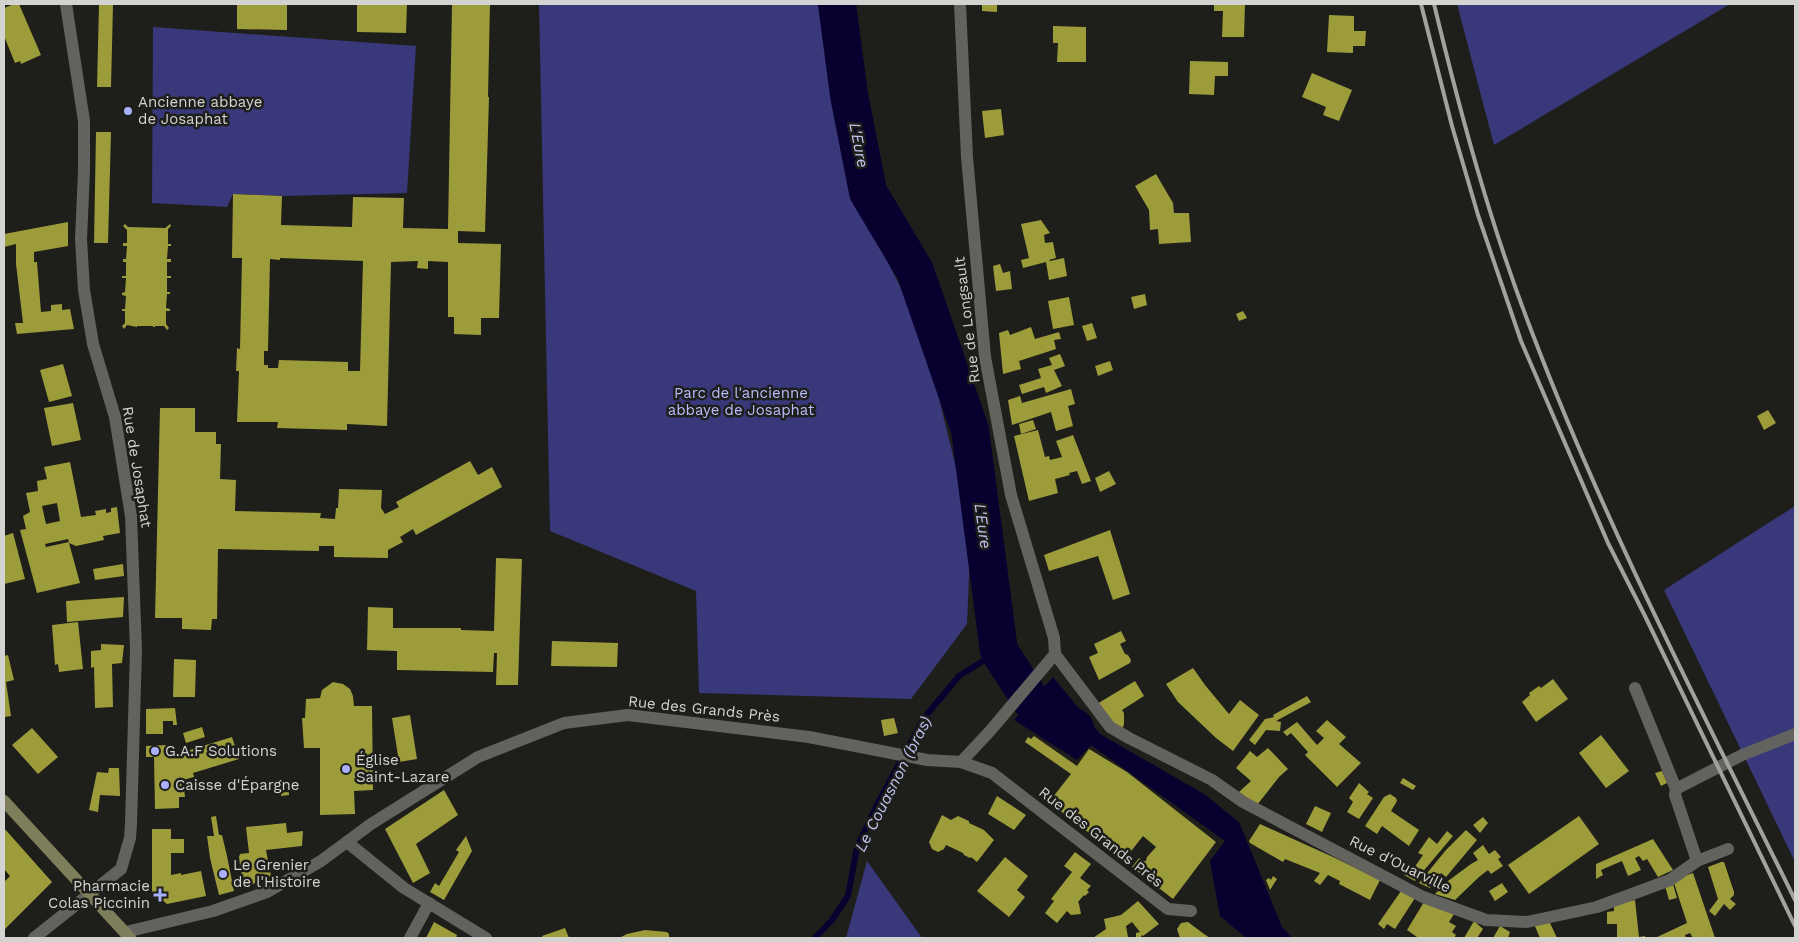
<svg xmlns="http://www.w3.org/2000/svg" width="1799" height="942" font-family="'Work Sans',sans-serif">
  <style>
    .green { fill: #39387a }
    .water { fill: #08002f }
    .lines { fill: none; stroke-linecap: round; stroke-linejoin: round }
    .stream { stroke: #08002f; stroke-width: 6 }
    .river { stroke: #08002f; stroke-width: 38 }
    .building { fill: #9d9c3b; fill-rule: evenodd }
    .pedestrian { stroke: #62625f; stroke-width: 12 }
    .minor { stroke: #62625f; stroke-width: 12 }
    .tertiary { stroke: #62625f; stroke-width: 12 }
    .secondary { stroke: #7e7e5a; stroke-width: 12 }
    .rail { stroke: #a1a19f; stroke-width: 4 }
    .poi-dot { fill: #aab0fb; stroke: #1e1e1b; stroke-width: 2 }
    .labels { text-anchor: middle; dominant-baseline: central; stroke-width: 5; stroke-linejoin: round; paint-order: stroke }
    .poi-label { font-size: 15px; fill: #d3d4d2; stroke: #1e1e1b; text-anchor: start }
    .street-label { font-size: 15px; fill: #d3d4d2; stroke: #1e1e1b }
    .park-label { font-size: 15px; fill: #b7bcfc; stroke: #1e1e1b }
    .water-label { font-size: 16px; font-style: italic; fill: #c1c5f0; stroke: #1e1e1b }
  </style>
  <rect width="100%" height="100%" fill="#1e1e1b"/>
  <path class="green" d="M539,4H824L859,206L922,329L971,529L967,624L911,699L699,693L696,591L550,531Z
    M1457,4H1730L1494,145Z
    M153,27L416,46L407,193L282,196L233,194L227,207L152,203Z
    M1795,506V862L1664,590Z
    M867,861L922,938H846Z"/>
  <path class="water" d="M1053,677L1100,734L1204,794L1239,822L1282,927L1292,938H1246L1220,916L1210,861L1225,841L1091,745L1077,760L1014,720Z"/>
  <g class="lines">
    <path class="stream" d="M815,938L832,920L848,896L857,847L878,803L924,718L959,676L999,651"/>
    <path class="river" d="M837,4L849,95L868,192L915,271L970,430L999,651L1032,702L1075,728"/>
  </g>
  <path class="building" d="M14,4H19L41,55L21,64L20,61L15,63L4,36V8Z
    M237,4H287V30L237,29Z
    M357,4H407L406,33L357,32Z
    M452,4H490L488,97H489L485,232L458,231V243L501,244L499,318H481V335L454,334V317H448V262L428,261V269L417,268L418,261L391,262L387,426L347,424V430L277,428L278,422H237L239,371H236L237,348L240,349L242,258H232L233,194L282,196L281,225L352,227L353,197L404,198L403,228L448,229ZM280,258L363,261L360,371H348V362L279,360L278,368H268V365H264V351H268V349L270,259L280,260Z
    M982,4H997V12L982,11Z
    M1214,4H1245L1244,37H1222L1223,11H1214Z
    M99,5H113L111,87H97Z
    M1329,15L1354,16V31H1366L1365,46H1353V53L1327,52Z
    M1053,26L1086,27V62H1057L1058,43H1053Z
    M1190,61L1228,62V76H1215L1214,95L1189,94Z
    M1312,73L1352,90L1339,121L1323,115L1326,107L1302,97Z
    M1001,109L1004,135L985,138L982,111Z
    M96,132H111L108,243H94Z
    M1156,174L1173,203L1174,213H1189L1191,242L1159,244L1158,229L1150,230L1149,210L1135,186Z
    M1041,220L1050,233L1044,235L1045,243L1053,242L1056,258L1049,260L1050,261L1064,258L1067,276L1049,280L1046,262L1023,268L1021,260L1029,258L1021,224Z
    M68,222V246L34,252V262H37L41,312L51,311V305L62,304V310L70,309L74,329L17,334L15,323H23L16,264V244L4,247V234Z
    M125,224L128,227L165,228L170,224L171,226L168,229V244H171V246H168L167,259H171V262H167V276H171V278H167V292H170V294H167L166,308L170,309V311H166V324L169,328L167,330L164,326H155V327H153V326H137V327L127,325L124,329L122,326L125,323V311H122V309H125L126,296L122,295V293L125,292L126,278H122V276H126V262H123V259H126L127,246H123V243H127V230L123,226Z
    M1000,264L1003,273L1010,271L1012,289L996,291L993,266Z
    M1145,294L1147,305L1134,309L1131,297Z
    M1069,297L1074,325L1053,329L1048,301Z
    M1243,311L1247,318L1239,321L1236,314Z
    M1092,323L1097,338L1087,341L1082,326Z
    M1031,327L1035,339L1059,332L1061,339L1054,340L1056,349L1019,361L1021,369L1003,374L999,333L1008,330L1010,335Z
    M1060,354L1065,366L1054,370L1062,386L1046,393L1044,387L1022,394L1019,385L1041,378L1038,369L1052,365L1049,358Z
    M1110,361L1113,370L1098,376L1095,366Z
    M63,364L72,396L49,402L40,370Z
    M1071,389L1075,404L1068,406L1073,426L1056,431L1051,412L1012,425L1008,400L1020,396L1022,403Z
    M73,403L81,440L52,446L44,408Z
    M160,408H195V432H216V444H221L220,479L236,480L235,511L321,513L320,518L335,519L336,508H338L339,489L382,490L381,508L385,514L399,507L396,502L470,461L478,475L492,467L502,487L416,535L413,529L400,537L403,542L388,550V558L334,557V546H319V551L218,549L217,619H212L211,630L182,629V618H155Z
    M1768,410L1776,423L1764,430L1757,416Z
    M1033,420L1036,429L1021,434L1019,424Z
    M1038,430L1045,457L1049,456L1050,460L1062,457L1056,441L1073,435L1091,481L1082,484L1077,471L1069,473L1070,475L1055,479L1058,493L1029,501L1014,436Z
    M70,462L81,517L96,515L95,511L106,509V513L111,512V508L117,507L120,533L103,536L104,540L76,546L69,543L80,583L37,593L20,530L26,529L23,516L30,512L26,493L38,491L37,481L47,479L44,467ZM57,503L60,521L46,524L42,506ZM68,539L69,542L46,547L45,544Z
    M1109,471L1116,484L1100,492L1095,478Z
    M1110,530L1130,594L1113,600L1098,556L1049,571L1044,555Z
    M13,533L25,579L4,584V536Z
    M496,558L522,559L518,685H496L497,653H494L493,672L397,670V651L367,650L368,607L393,608V628H461V630L494,631Z
    M123,564L124,576L95,580L93,569Z
    M124,597L123,617L67,622L66,601Z
    M78,622L83,669L59,672L58,664L55,665L52,625Z
    M1121,631L1126,641L1120,644L1125,654L1128,655L1131,660L1130,663L1099,680L1089,657L1098,653L1094,644Z
    M552,641L618,643L617,667L551,666Z
    M101,644L124,645L122,663L112,664L113,707L95,708L94,667L91,668V651L101,650Z
    M8,655L14,680L6,682L11,716L4,717V656Z
    M174,659L196,660L195,697H173Z
    M1193,668L1205,685L1229,714L1240,700L1259,715L1233,751L1216,738L1178,702L1166,684Z
    M1553,679L1568,699L1536,722L1522,702L1530,695L1529,693L1539,686L1541,688Z
    M1135,681L1144,696L1122,710L1124,713V724L1122,730L1113,725L1097,704Z
    M333,682L343,684L350,689L353,696L354,706H372L373,790L354,791L355,814L320,815V748H304L302,718H305L306,699L320,698L322,690Z
    M1307,696L1311,702L1276,721L1281,722L1280,731L1266,730L1255,745L1249,740L1265,719L1274,717L1273,715Z
    M175,708L177,725H173V721H163V734H146V709Z
    M410,715L417,759L399,762L392,718Z
    M894,718L898,733L884,736L881,720Z
    M1327,720L1346,737L1339,744L1361,763L1337,787L1305,755L1308,752L1291,733L1287,736L1283,732L1297,722L1317,745L1324,738L1316,731Z
    M202,727L205,737L186,743L183,733Z
    M32,728L58,757L38,774L12,745Z
    M1601,735L1629,771L1606,788L1579,753Z
    M1034,736L1077,766L1089,749L1127,772L1216,842L1173,899L1132,867L1139,858L1143,861H1146L1147,857L1156,847L1143,836L1124,860L1049,802L1071,774L1025,742L1028,737L1031,739Z
    M232,737L239,759L193,773L194,777L183,780L185,797H179V808L155,809L154,757H146V746L167,745V757H180V753Z
    M1268,748L1288,769L1279,777L1257,805L1239,792L1251,781L1236,768L1250,751L1257,757Z
    M109,768H119L120,796L100,795L98,812L89,810L97,772L108,773Z
    M1662,771L1667,783L1661,786L1655,773Z
    M1403,778L1416,786L1413,790L1400,783Z
    M289,781V795L281,796V782Z
    M1359,783L1369,792L1367,794L1373,798L1359,819L1347,812L1353,802L1349,798Z
    M444,790L458,815L416,844L430,873L413,883L385,829Z
    M1390,794L1396,798L1397,801L1391,811L1419,830L1409,846L1382,826L1377,834L1365,826L1384,797Z
    M997,796L1026,815L1014,830L988,814Z
    M1315,806L1331,813L1322,832L1306,824Z
    M942,815L951,820L958,816L969,821V823L984,830L994,840L977,862L971,857L970,858L964,855L963,853L946,845L944,849L938,852L932,849L929,842Z
    M216,816L219,835H222L227,856L234,891L219,895L210,858L207,836H214L211,817Z
    M1579,816L1599,844L1529,894L1508,865Z
    M1483,817L1488,823L1480,833L1473,825Z
    M286,823L287,833L303,831L302,846L266,850L271,876L243,888L239,857L240,854L249,853L246,827Z
    M1260,824L1333,857L1380,880L1370,900L1339,884L1340,881L1328,875L1320,885L1314,881L1320,873L1285,859L1283,862L1250,843L1249,841Z
    M4,828L52,882L4,930V882L10,876L4,869Z
    M152,829H171V839H184V853H171V875L181,873V875L201,871L206,896L167,904L152,892Z
    M1466,830L1477,840L1446,877L1441,873L1430,888L1419,883L1446,850Z
    M1447,831L1453,836L1415,881L1404,875L1409,865L1414,868L1423,855L1418,853L1429,837L1437,844Z
    M466,836L472,851L444,900L430,892L435,883L439,886L459,852L456,850Z
    M1653,839L1673,870L1658,877L1647,859L1643,861L1639,856L1635,858L1641,870L1628,876L1622,861L1601,870L1603,875L1596,879V864Z
    M1483,845L1489,854L1495,850L1501,857L1498,859L1503,866L1491,874L1488,870L1479,877L1455,900L1435,894L1448,881L1471,864L1478,860L1473,853Z
    M1075,852L1091,864L1080,878L1091,886L1087,890L1089,892L1085,896L1084,895L1078,902L1079,904L1081,914L1071,915L1067,911L1057,923L1045,913L1054,901L1051,899L1072,872L1064,866Z
    M1005,857L1028,876L1017,890L1025,897L1009,917L977,891Z
    M1721,862H1724L1734,892V895L1730,899L1736,904L1730,910L1724,904L1715,916L1709,911L1718,899L1708,867Z
    M1693,873L1715,938H1693L1690,933L1685,935L1686,938H1655L1687,923L1673,880Z
    M1273,876L1277,879L1270,890L1266,880L1269,878L1271,880Z
    M1502,883L1508,892L1495,901L1489,891Z
    M1673,884L1677,898L1669,900L1665,886Z
    M1401,891L1415,898L1395,929L1387,924L1384,929L1378,924Z
    M1635,900L1639,937L1645,936V938H1617V924H1607V912L1614,911V905Z
    M1138,901L1159,924L1143,936L1142,935L1140,938L1136,937V933L1140,932L1132,922L1126,926L1128,937L1127,938H1093L1106,929L1104,919L1121,915Z
    M1424,902L1454,914L1449,922L1456,926L1452,932L1456,935L1454,938H1416L1417,937L1407,930Z
    M1474,921L1483,929L1477,938H1464Z
    M434,922L457,935L456,938H426Z
    M1188,922L1204,934L1210,938H1180L1177,929L1181,923Z
    M1550,923L1557,938H1540L1534,924Z
    M1500,926L1510,932L1508,938H1493Z
    M565,928L569,938H543L542,936Z
    M645,930L667,932L669,934V938H619L627,934Z"/>
  <g class="lines">
    <path class="pedestrian" d="M410,938L429,903"/>
    <path class="minor" d="M1055,654L1110,727L1129,738L1212,780L1243,802L1423,897L1486,920L1527,922L1597,907L1670,880L1697,861L1675,795L1676,789L1742,755L1795,734
      M1635,688L1676,789
      M961,762L992,773L1168,909L1191,911
      M347,842L404,888L486,938
      M1697,861L1728,849"/>
    <path class="tertiary" d="M126,932L213,911L267,892L321,861L371,824L478,757L564,723L628,715L809,737L927,760L961,762L990,731L1055,654L1054,638L1011,495L985,357L967,157L960,4
      M34,938L121,869L130,838L131,824L136,650L131,516L115,417L93,344L84,290L81,239L84,171V121L66,4"/>
    <path class="secondary" d="M4,801L130,938"/>
    <path class="rail" d="M1421,4L1452,126L1478,215L1521,341L1608,543L1644,614L1795,926
      M1434,4C1461,116 1491,227 1533,335C1607,529 1703,713 1795,900"/>
  </g>
  <g class="poi-dot">
    <circle cx="128" cy="111" r="5"/>
    <circle cx="155" cy="751" r="5"/>
    <circle cx="346" cy="769" r="5"/>
    <circle cx="165" cy="785" r="5"/>
    <circle cx="223" cy="874" r="5"/>
    <path d="M157.5 887.5h5v5h5v5h-5v5h-5v-5h-5v-5h5z"/>
  </g>
  <g class="labels">
    <g class="poi-label">
      <text x="138" y="102">Ancienne abbaye<tspan x="138" dy="17">de Josaphat</tspan></text>
      <text x="165" y="751">G.A.F Solutions</text>
      <text x="356" y="760">Église<tspan x="356" dy="17">Saint-Lazare</tspan></text>
      <text x="175" y="785">Caisse d'Épargne</text>
      <text x="233" y="865">Le Grenier<tspan x="233" dy="17">de l'Histoire</tspan></text>
      <text x="150" y="886" text-anchor="end">Pharmacie<tspan x="150" dy="17">Colas Piccinin</tspan></text>
    </g>
    <g class="street-label">
      <text transform="translate(967 320) rotate(-97)">Rue de Longsault</text>
      <text transform="translate(137 467) rotate(81)">Rue de Josaphat</text>
      <text transform="translate(704 709) rotate(6)">Rue des Grands Près</text>
      <text transform="translate(1101 837) rotate(38)">Rue des Grands Près</text>
      <text transform="translate(1400 864) rotate(26)">Rue d'Ouarville</text>
    </g>
    <g class="park-label">
      <text x="741" y="393">Parc de l'ancienne<tspan x="741" dy="17">abbaye de Josaphat</tspan></text>
    </g>
    <g class="water-label">
      <text transform="translate(859 145) rotate(79)">L'Eure</text>
      <text transform="translate(983 526) rotate(82)">L'Eure</text>
      <text transform="translate(893 784) rotate(-63)">Le Couasnon (bras)</text>
    </g>
  </g>
  <rect width="1799" height="942" fill="none" stroke="#d3d4d2" stroke-width="10"/>
</svg>
